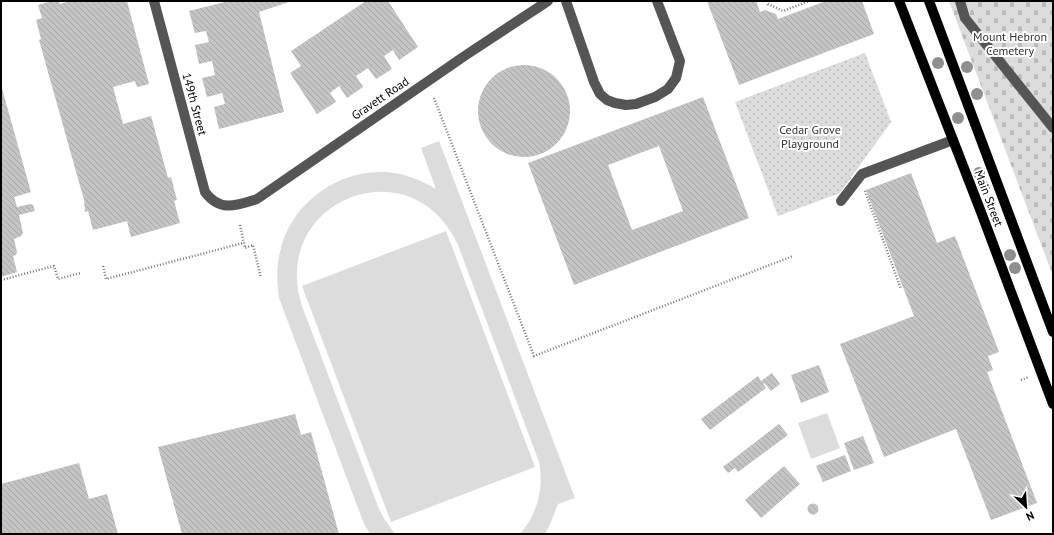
<svg xmlns="http://www.w3.org/2000/svg" width="1054" height="535" font-family="'PT Sans',sans-serif">
  <style>
    .green { fill: #dcdcdc }
    .cemetery { fill: url(#cemetery-stones) }
    .park { fill: url(#park-dots) }
    .building { fill: url(#building-back-hatch); fill-rule: evenodd }
    .lines { fill: none; stroke-linecap: round; stroke-linejoin: round }
    .path { stroke: #777; stroke-width: 2.5; stroke-dasharray: 1 2; stroke-linecap: butt }
    .minor { stroke: #555; stroke-width: 10 }
    .major { stroke: #000; stroke-width: 10 }
    .tree { fill: #8f8f8f }
    .labels { text-anchor: middle; dominant-baseline: central; stroke-width: 4; stroke-linejoin: round; paint-order: stroke }
    .park-label { font-size: 12px; fill: #333; stroke: #fff }
    .street-label { font-size: 12px; fill: #000; stroke: #fff }
  </style>
  <defs>
    <pattern id="cemetery-stones" width="16" height="16" patternUnits="userSpaceOnUse"><rect width="16" height="16" fill="#dcdcdc"/><path d="M2 7V4a2 2 0 0 1 4 0v3zM10 15v-3a2 2 0 0 1 4 0v3z" fill="#bbb"/></pattern>
    <pattern id="park-dots" width="8" height="8" patternUnits="userSpaceOnUse"><rect width="8" height="8" fill="#dcdcdc"/><path d="M2 2h.1M6 6h.1" fill="none" stroke="#bbb" stroke-width="1.8" stroke-linecap="round"/></pattern>
    <pattern id="building-back-hatch" width="6" height="6" patternUnits="userSpaceOnUse"><rect width="6" height="6" fill="#c4c4c4"/><path d="M-1 5l2 2M0 0l6 6M5-1l2 2" fill="none" stroke="#a7a7a7"/></pattern>
  </defs>
  <rect width="100%" height="100%" fill="#fff"/>
  <path class="green" d="M439,141L575,498L558,504L551,522L545,534H520C538,513 544,488 539,462L458,245C411,143 268,201 302,306L379,509L385,520L395,534H370L364,524L279,298C277,283 276,267 280,252C291,200 346,163 400,174C413,177 424,182 436,189L421,148Z
    M446,231L535,467L391,522L302,286Z
    M827,413L840,448L811,459L798,423Z"/>
  <path class="cemetery" d="M949,1H1053V276Z"/>
  <path class="park" d="M865,53L891,122L840,193L778,216L735,102Z"/>
  <path class="building" d="M47,1H59L60,4L70,1H127L149,84L137,87L135,81L113,87L123,124L151,116L168,178L171,177L177,200L174,201L180,223L131,237L127,221L93,230L88,211L85,212L84,200L39,40L41,39L36,20L42,18L38,5L48,2Z
    M229,1H292L259,12L284,112L219,129L214,107L225,104L222,93L207,97L202,78L215,75L212,61L199,64L195,45L209,42L206,31L195,33L189,11Z
    M366,1H388L418,47L399,60L393,50L384,56L392,69L376,79L368,68L356,76L363,87L347,98L339,86L330,93L336,102L317,114L290,73L301,66L291,51Z
    M707,1H756L760,12L765,10L776,14L778,19L826,1H862L874,34L739,85Z
    M478 111a46 46 0 1 1 92 0a46 46 0 1 1-92 0Z
    M1,85L31,192L14,197L17,207L30,204L33,205L35,211L19,215L23,233L21,236L14,239L17,252L16,255L13,256L17,272L1,277Z
    M703,97L749,218L574,285L528,163ZM659,146L683,211L632,230L608,165Z
    M911,173L937,243L955,236L999,352L988,356L993,370L987,372L1037,503L991,520L956,429L884,457L840,344L914,316L866,190Z
    M819,365L829,392L801,403L791,375Z
    M772,373L780,384L771,391L764,383L763,384L766,388L710,430L701,419L758,376L761,381Z
    M295,414L301,435L311,432L339,534H182L158,447Z
    M779,424L788,435L738,472L735,468L728,473L723,467Z
    M863,436L874,463L854,470L844,443Z
    M845,455L851,471L823,482L816,466Z
    M79,463L89,499L107,494L118,534H1V484Z
    M784,466L800,484L761,518L745,500Z
    M807.5 509a5.5 5.5 0 1 1 11 0a5.5 5.5 0 1 1-11 0Z"/>
  <g class="lines">
    <path class="path" d="M767,1L768,4L783,11L809,1
      M434,98L534,356L793,256
      M865,191L901,289
      M240,225L245,248L253,245L261,278
      M103,266L106,279L243,243
      M1,280L54,266L58,279L81,273
      M1021,380L1029,377"/>
    <path class="minor" d="M154,1L205,192C220,212 235,206 257,199L466,55L548,1
      M566,1L594,82L600,94L607,100L615,103L626,105L636,104L655,97L668,89L676,78L680,61L657,1
      M960,1L965,18L1053,128
      M841,201L862,174L953,140"/>
    <path class="major" d="M899,1L981,212L1053,404
      M929,1L1053,332"/>
  </g>
  <g class="tree">
    <circle cx="938" cy="63" r="6"/>
    <circle cx="967" cy="67" r="6"/>
    <circle cx="977" cy="94" r="6"/>
    <circle cx="958" cy="118" r="6"/>
    <circle cx="979" cy="173" r="6"/>
    <circle cx="984" cy="187" r="6"/>
    <circle cx="990" cy="202" r="6"/>
    <circle cx="1010" cy="255" r="6"/>
    <circle cx="1015" cy="268" r="6"/>
  </g>
  <g class="labels">
    <g class="park-label">
      <text x="1010" y="36">Mount Hebron<tspan x="1010" dy="14">Cemetery</tspan></text>
      <text x="810" y="129">Cedar Grove<tspan x="810" dy="14">Playground</tspan></text>
    </g>
    <g class="street-label">
      <text transform="translate(380 98) rotate(-34)">Gravett Road</text>
      <text transform="translate(195 104) rotate(75)">149th Street</text>
      <text transform="translate(989 198) rotate(69)">Main Street</text>
    </g>
  </g>
  <rect width="1054" height="535" fill="none" stroke="#000000" stroke-width="4"/>
  <g transform="translate(1026 507) rotate(155)" stroke="#ffffff" stroke-width="3" paint-order="stroke">
  <path d="M0-3L7 15L0 10L-7 15Z" fill="#000000"/>
  <text y="-6" font-size="11" font-weight="bold" text-anchor="middle" fill="#000000">N</text>
  </g>
</svg>
